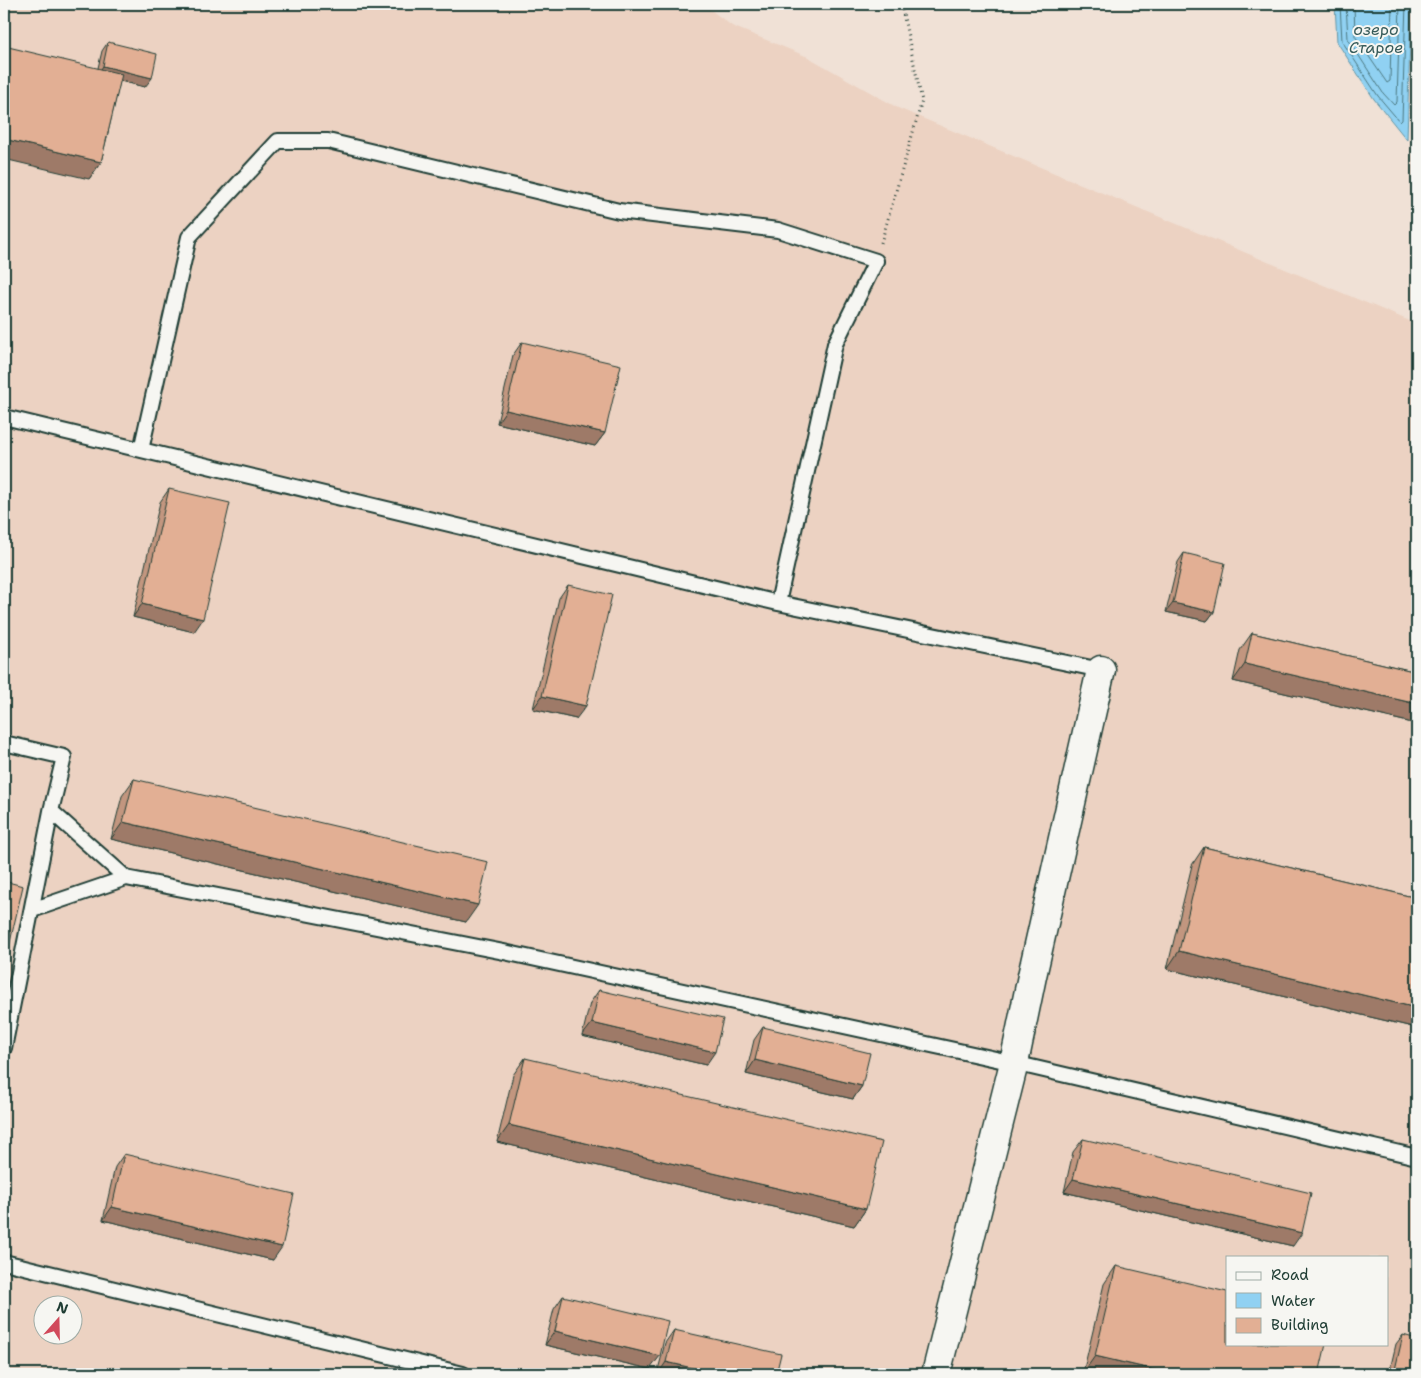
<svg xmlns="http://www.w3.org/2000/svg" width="1421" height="1378" font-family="'Shantell Sans',sans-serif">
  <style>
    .built { fill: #ecd2c2; fill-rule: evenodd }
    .water { fill: #90d1f2; stroke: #6396a6 }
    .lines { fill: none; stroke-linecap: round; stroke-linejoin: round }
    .shore { stroke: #4c7880; stroke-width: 1 }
    .service-casing { stroke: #1f3d34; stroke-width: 18 }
    .minor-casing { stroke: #1f3d34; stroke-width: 31 }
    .path { stroke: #1f3d34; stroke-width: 3; stroke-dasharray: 1 4; stroke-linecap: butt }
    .service { stroke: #f6f6f2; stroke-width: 14 }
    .minor { stroke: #f6f6f2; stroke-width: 28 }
    .wall { fill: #c2967f; stroke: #1f3d34 }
    .shaded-wall { fill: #9e7a68; stroke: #1f3d34 }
    .building { fill: #e2af94; stroke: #1f3d34 }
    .labels { text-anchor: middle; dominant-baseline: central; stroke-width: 4; stroke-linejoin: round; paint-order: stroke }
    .water-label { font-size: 16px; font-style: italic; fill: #365b5a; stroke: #f6f6f2 }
  </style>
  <rect width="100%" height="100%" fill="#f0e1d6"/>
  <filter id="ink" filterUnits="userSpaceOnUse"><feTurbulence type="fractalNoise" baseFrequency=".02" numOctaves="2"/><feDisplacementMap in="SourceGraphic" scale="10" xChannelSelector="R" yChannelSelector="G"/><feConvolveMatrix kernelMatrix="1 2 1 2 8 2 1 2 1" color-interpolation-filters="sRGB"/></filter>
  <g filter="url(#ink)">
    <path class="built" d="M4,4H703L732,26L808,57L898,108L1417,324V1374H4ZM1227,1257H1387V1344H1227ZM42,1306H72V1336H42Z"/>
    <path class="water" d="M1335,4H1411L1407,140L1374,99L1337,42Z"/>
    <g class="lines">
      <path class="shore" d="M1340,4L1342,41L1378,96L1400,122L1402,120L1406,4
        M1346,4L1348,39L1383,93L1394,105L1397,102L1400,4
        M1354,4L1355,36L1387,83L1390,81L1392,4"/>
      <defs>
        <path id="service" d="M4,417L778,603L1101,670
          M141,450L189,237L278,141H328L619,211L778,230L876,261L835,344L778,603
          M4,743L64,757L51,811L4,1048
          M51,811L126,878L504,952L1014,1063L1417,1157
          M32,910L126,878
          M4,1262L463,1374"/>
        <path id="minor" d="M936,1374L1014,1063L1032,976L1101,670"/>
      </defs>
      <use href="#service" class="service-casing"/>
      <use href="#minor" class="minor-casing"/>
      <path class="path" d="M881,243L922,101L901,4"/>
      <use href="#service" class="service"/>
      <use href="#minor" class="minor"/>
    </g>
    <path class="wall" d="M108,42L145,87L120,81L101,162L89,179L98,68L102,51Z
      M522,342L605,433L595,446L497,423L513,355Z
      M169,489L194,632L133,617L160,502Z
      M1184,553L1214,612L1207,621L1166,612L1178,562Z
      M568,585L576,719L533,709L559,598Z
      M1252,633L1417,672V724L1233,681L1240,650Z
      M134,779L466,922L111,839L122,796Z
      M1204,847L1417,898V1028L1167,969L1192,865Z
      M599,990L706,1065L582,1036L590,1003Z
      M763,1027L862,1086L853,1099L746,1074L754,1040Z
      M525,1058L866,1209L854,1226L497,1142L513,1075Z
      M1083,1139L1293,1246L1064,1192L1073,1152Z
      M124,1154L273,1260L103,1220L115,1167Z
      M1116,1266L1319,1374H1087L1083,1373L1104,1284Z
      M563,1296L650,1369L545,1345L554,1309Z
      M674,1330L776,1374H657L665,1343Z
      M1403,1335L1417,1374H1389L1396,1344Z"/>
    <path class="shaded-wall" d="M103,66L152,78L145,87L97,75Z
      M4,139L101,162L89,179L4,159Z
      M506,410L605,433L595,446L497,423Z
      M1173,603L1214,612L1207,621L1166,612Z
      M142,604L203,619L194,632L133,617Z
      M1245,664L1417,704V724L1233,681Z
      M542,696L586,706L576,719L533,709Z
      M123,822L478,905L466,922L111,839Z
      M4,950L8,951L4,958Z
      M1179,951L1417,1008V1028L1167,969Z
      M592,1023L715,1052L706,1065L582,1036Z
      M755,1060L862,1086L853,1099L746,1074Z
      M509,1125L866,1209L854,1226L497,1142Z
      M1073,1179L1302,1233L1293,1246L1064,1192Z
      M112,1207L282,1247L273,1260L103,1220Z
      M555,1331L660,1356L650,1369L545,1345Z
      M1095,1356L1172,1374H1087L1083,1373Z
      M666,1362L719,1374H658Z"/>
    <path class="building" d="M108,42L157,54L152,78L103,66Z
      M4,46L122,74L101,162L4,139Z
      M522,342L621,365L605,433L506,410Z
      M169,489L230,503L203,619L142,604Z
      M1184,553L1225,563L1214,612L1173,603Z
      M568,585L612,595L586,706L542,696Z
      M1252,633L1417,672V704L1245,664Z
      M134,779L488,862L478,905L123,822Z
      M1204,847L1417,898V1008L1179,951Z
      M4,881L23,886L8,951L4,950Z
      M599,990L723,1019L715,1052L592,1023Z
      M763,1027L870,1053L862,1086L755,1060Z
      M525,1058L882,1142L866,1209L509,1125Z
      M1083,1139L1311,1193L1302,1233L1073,1179Z
      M124,1154L294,1194L282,1247L112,1207Z
      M1116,1266L1227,1292V1344H1326L1319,1374H1172L1095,1356Z
      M563,1296L668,1321L660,1356L555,1331Z
      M674,1330L781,1354L776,1374H719L666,1362Z
      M1403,1335L1417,1339V1374H1394Z"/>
  </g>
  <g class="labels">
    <g class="water-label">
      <text x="1376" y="29">озеро<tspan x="1376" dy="18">Старое</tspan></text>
    </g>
  </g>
  <rect width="1421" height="1378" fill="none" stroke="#f6f6f2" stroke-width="20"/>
  <rect x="10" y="10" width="1401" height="1358" fill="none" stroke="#1f3d34" stroke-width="2" filter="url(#ink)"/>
  <rect x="1226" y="1256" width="162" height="90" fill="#f6f6f2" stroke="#a0aca6"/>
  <rect x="1236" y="1272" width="25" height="8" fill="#f6f6f2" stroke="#a0aca6"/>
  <text x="1271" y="1280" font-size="15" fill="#1f3d34">Road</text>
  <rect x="1236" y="1293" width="25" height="15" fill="#90d1f2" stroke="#a0aca6"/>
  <text x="1271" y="1306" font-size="15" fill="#1f3d34">Water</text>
  <rect x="1236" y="1318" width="25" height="15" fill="#e2af94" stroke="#a0aca6"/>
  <text x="1271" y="1330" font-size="15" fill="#1f3d34">Building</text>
  <g transform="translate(58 1320) rotate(20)"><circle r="24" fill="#f6f6f2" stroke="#a0aca6"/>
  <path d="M0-4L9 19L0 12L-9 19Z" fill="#d1495b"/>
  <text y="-8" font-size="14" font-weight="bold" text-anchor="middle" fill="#1f3d34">N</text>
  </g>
</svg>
